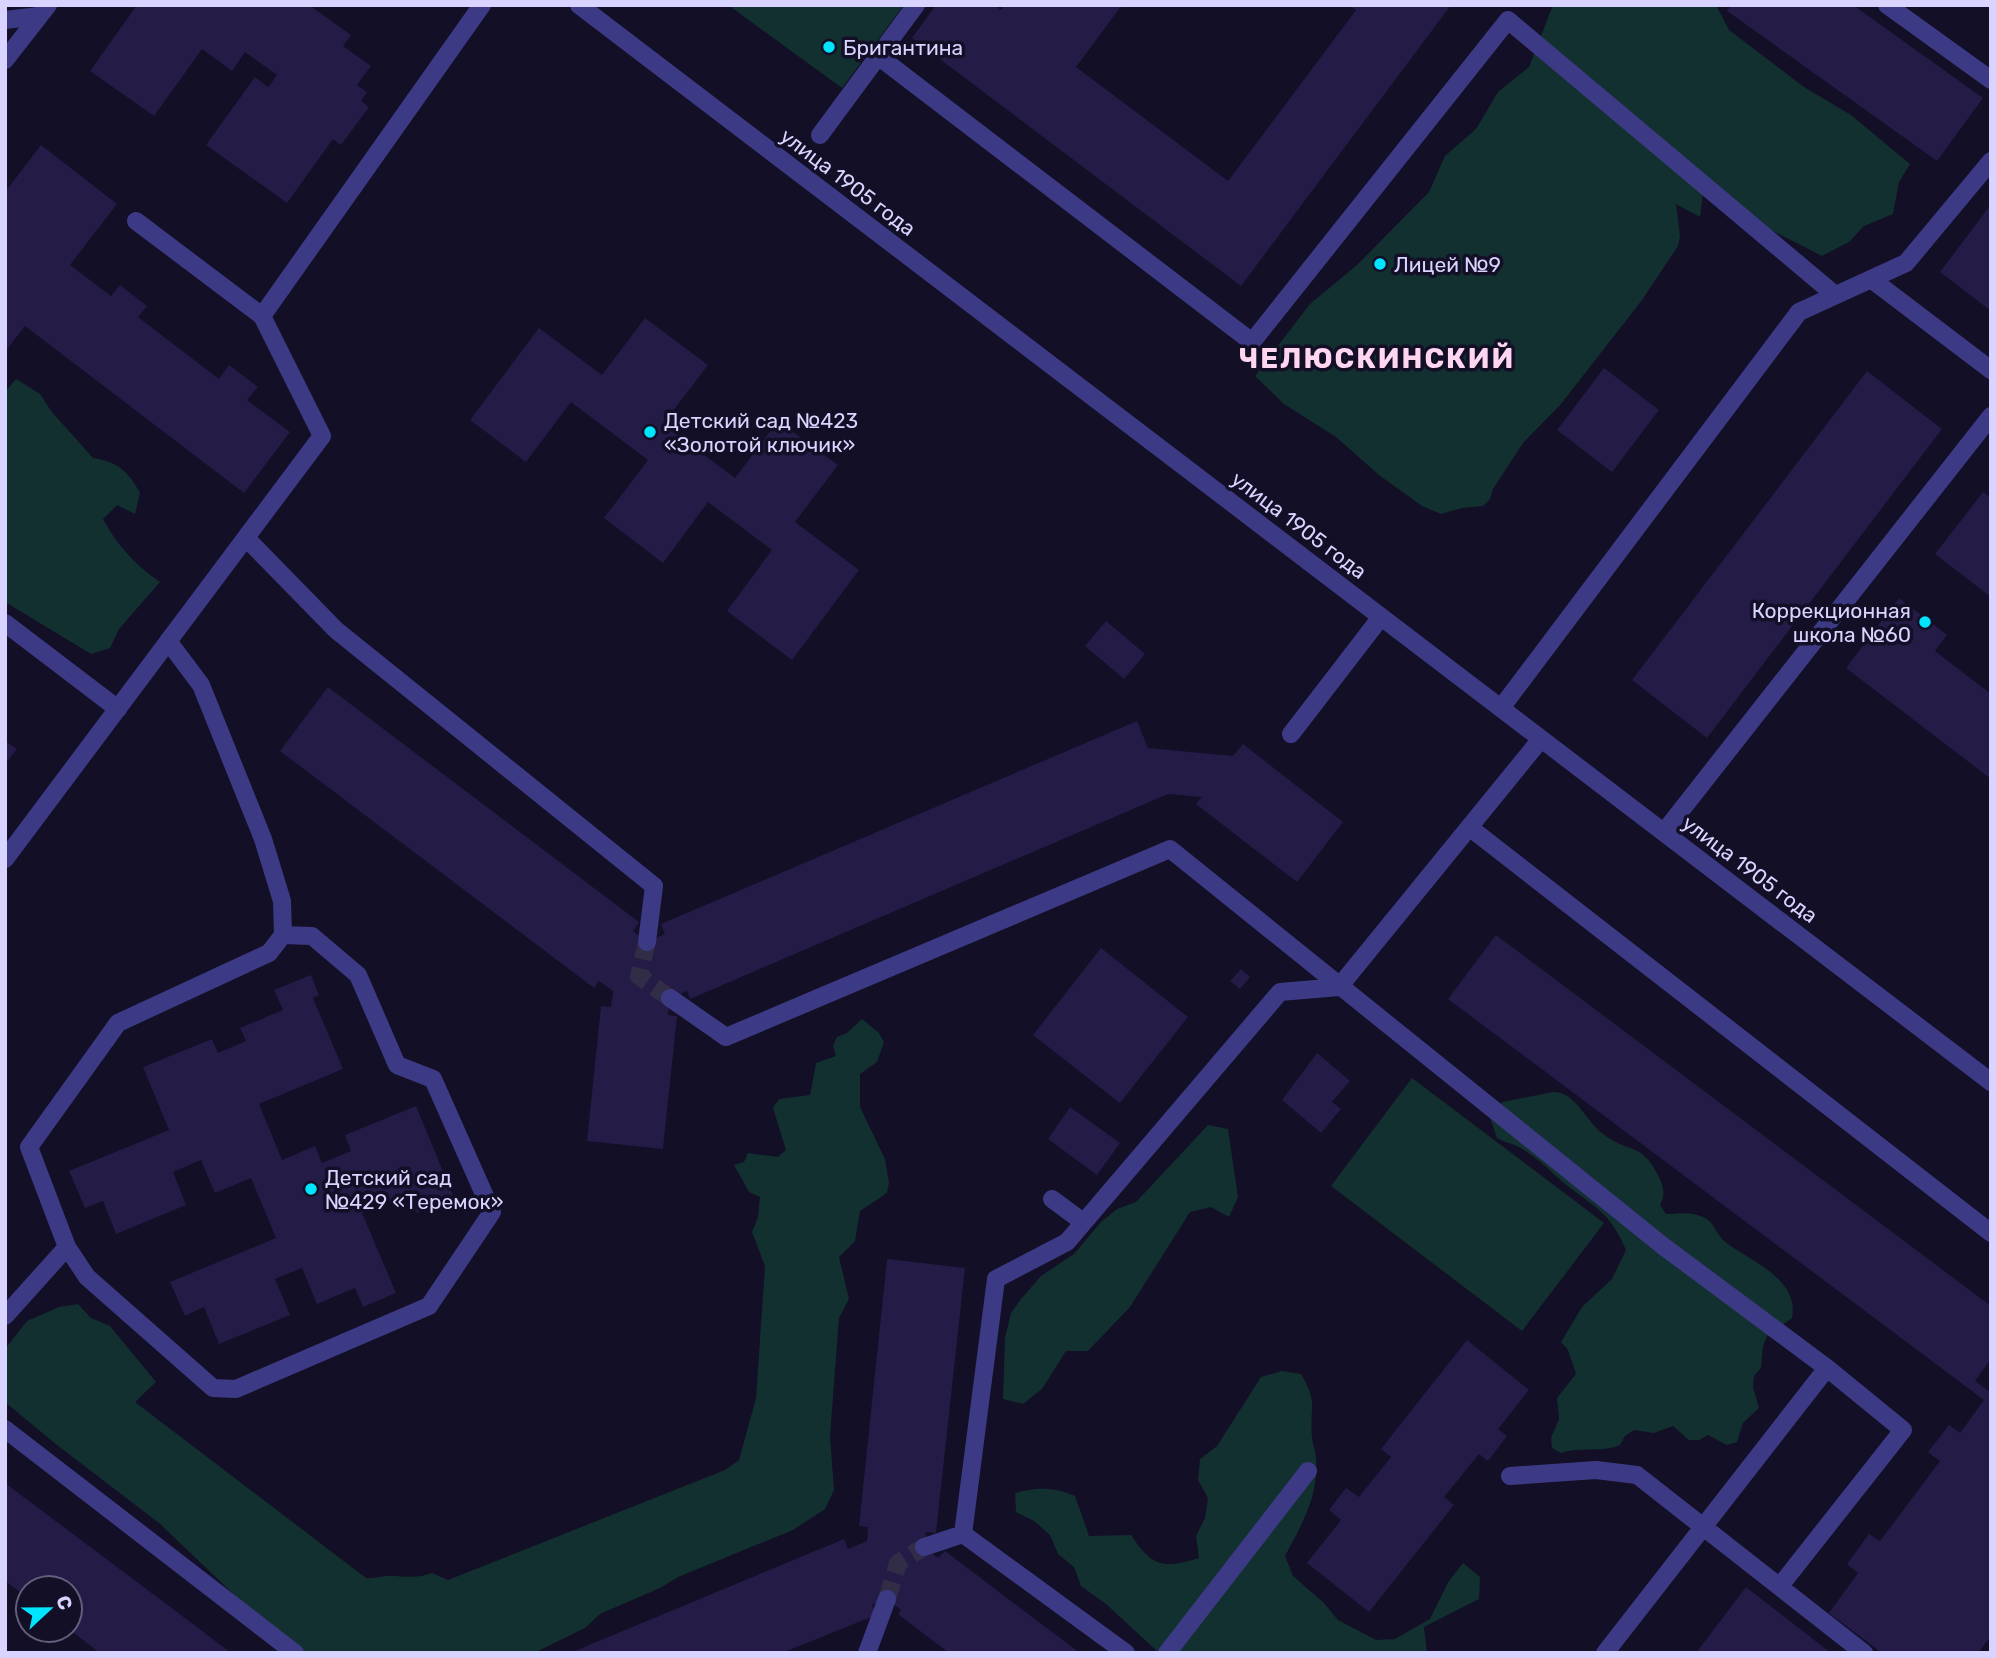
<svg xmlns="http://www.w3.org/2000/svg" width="1996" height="1658" font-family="Rubik,sans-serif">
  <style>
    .green { fill: #12302f }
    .building { fill: #241b47 }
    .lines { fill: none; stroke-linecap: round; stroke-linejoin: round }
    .minor-tunnel { stroke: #312d47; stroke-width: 18; stroke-dasharray: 18 9; stroke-linecap: butt }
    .minor { stroke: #3d3a85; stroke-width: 18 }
    .poi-dot { fill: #00e5ff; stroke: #130f26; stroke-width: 2.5 }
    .labels { text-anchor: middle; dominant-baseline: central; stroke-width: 7; stroke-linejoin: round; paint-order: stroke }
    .poi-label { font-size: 21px; fill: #d9d4ff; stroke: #130f26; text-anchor: start }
    .street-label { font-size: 21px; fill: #d9d4ff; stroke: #130f26 }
    .district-label { font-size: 28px; font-weight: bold; letter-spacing: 2px; fill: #ffd6f0; stroke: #130f26 }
  </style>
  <rect width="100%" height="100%" fill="#130f26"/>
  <path class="green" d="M728,5H904L842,88Z
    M1553,5H1716L1729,30L1804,87L1851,115L1910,164L1899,182L1893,214L1864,226L1849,242L1822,256L1773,231L1705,177L1700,217L1676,204L1680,236L1678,246L1642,300L1561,404L1523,443L1493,489L1490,499L1483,506L1462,508L1441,514L1422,506L1379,475L1336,437L1284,404L1255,376L1310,304L1357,265L1429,192L1445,156L1476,129L1498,92L1529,67Z
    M16,379L40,394L51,411L93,458C118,462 128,471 140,493L135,514L117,505L103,519C117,545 136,566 160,582L119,629L110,648L91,654L5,602V392Z
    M862,1019L879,1033L884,1042L877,1062L860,1074V1107L885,1159L889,1183L887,1193L860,1211L855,1241L839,1257L849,1299L839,1318L830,1436L834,1490L825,1509L793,1530L678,1577L660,1588L600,1614L585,1628L534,1653H314L292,1650L159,1523L57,1445L5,1402V1349L27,1321L59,1307L78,1304L91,1318L110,1326L156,1382L135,1402L366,1578C376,1579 381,1576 390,1576C406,1576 417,1579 432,1573L448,1580L725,1470L739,1460L756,1398L765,1266L752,1232L758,1217L760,1197L749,1192L734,1165L744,1162L748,1153L778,1157L786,1150L773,1108L779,1099L810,1095L816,1063L836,1056L833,1046L837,1037L847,1033Z
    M1412,1078L1604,1223L1522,1331L1331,1186Z
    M1553,1092C1576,1092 1585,1120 1602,1133C1629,1155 1642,1140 1660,1179C1664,1190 1665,1195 1660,1205L1666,1214C1679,1214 1690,1211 1703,1217C1714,1221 1716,1234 1724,1241C1749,1261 1800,1278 1792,1318L1767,1336L1763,1346L1761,1368L1754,1376L1753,1387L1759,1408L1743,1423L1737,1442L1727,1445L1708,1435L1699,1440H1689L1673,1426L1654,1433L1634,1430L1625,1436L1620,1445C1602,1453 1583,1446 1561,1453L1552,1448L1551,1438L1559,1419L1557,1398L1576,1374L1568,1350L1561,1342L1582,1307L1612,1279L1626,1250C1611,1216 1601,1211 1573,1190C1554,1176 1539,1157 1517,1146C1510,1143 1504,1142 1497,1138L1490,1118L1502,1102Z
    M1208,1125L1228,1129L1238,1197L1229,1217L1211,1207L1190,1212L1130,1307L1088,1351H1066L1042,1389L1023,1404L1003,1399L1005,1338L1011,1313L1021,1299L1041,1276L1074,1254L1101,1222L1117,1209L1136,1202Z
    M1282,1371L1301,1374C1319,1404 1309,1407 1312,1437C1312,1444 1316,1451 1316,1458C1319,1496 1302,1524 1285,1556L1293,1576L1324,1603L1338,1620L1376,1640L1395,1639L1430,1619L1449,1581L1463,1563L1480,1577L1479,1599L1424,1627L1427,1653H1159L1106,1604L1081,1586L1074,1567L1058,1554L1050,1535L1034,1521L1016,1512L1015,1493C1038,1487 1053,1487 1075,1496L1089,1536L1131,1535C1152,1567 1164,1569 1199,1558L1196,1536L1205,1518L1208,1498L1198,1480L1200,1459L1217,1446L1261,1377Z"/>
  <path class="building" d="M137,5H309L351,35L343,46L371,66L357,85L367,92L361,101L369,107L341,145L333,139L287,203L206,145L255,77L268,87L277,75L245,52L232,71L202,49L154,116L90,71Z
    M936,5H994L1001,10L1004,5H1122L1076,67L1228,181L1356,10L1349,5H1451L1241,286L912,38Z
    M1731,5H1853L1983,98L1937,161L1727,11Z
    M41,145L117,204L70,265L111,296L120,285L147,306L138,317L219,379L229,365L258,387L247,400L290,432L244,493L25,326L5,352V192Z
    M1989,207L1991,208V311L1940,272Z
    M645,318L708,365L663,424L735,478L778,421L838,465L795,522L859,570L792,660L727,611L772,550L708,502L663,563L604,518L648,460L571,402L526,462L470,420L539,328L602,375Z
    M1604,368L1659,410L1612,472L1557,430Z
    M1867,371L1942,429L1707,738L1632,680Z
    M1983,492L1991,498V597L1935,554Z
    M1899,598L1947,635L1935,651L1991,694V779L1846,668Z
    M1106,621L1145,654L1124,679L1085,646Z
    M328,687L639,922L633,931L647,942L665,934L661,924L1137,721L1148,748L1233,756L1243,744L1343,822L1297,882L1196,804L1202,797L1168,794L690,999L687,991L670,998L668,1015L677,1016L663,1149L587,1141L601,1006L611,1007L613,991L599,981L594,988L280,751Z
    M5,741L17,749L5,764Z
    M1496,935L1991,1306V1359L1975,1381L1991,1393V1636L1978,1653H1882L1829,1613L1858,1573L1847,1564L1869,1534L1880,1541L1940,1461L1928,1452L1949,1425L1960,1433L1984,1400L1448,999Z
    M1101,948L1188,1017L1120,1103L1033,1035Z
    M1241,969L1250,977L1240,989L1230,981Z
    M311,975L319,995L313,998L343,1069L259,1104L282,1160L315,1146L322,1163L351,1151L345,1135L416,1106L454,1198L417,1213L408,1194L362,1213L396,1293L363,1307L355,1288L317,1304L302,1268L275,1279L290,1315L219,1344L204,1307L185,1316L170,1282L276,1238L251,1178L215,1193L201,1160L173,1172L186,1205L116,1234L103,1201L85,1208L69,1171L169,1130L143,1067L212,1039L218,1053L246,1041L240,1028L283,1010L274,990Z
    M1317,1053L1350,1081L1332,1102L1341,1109L1321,1133L1282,1100Z
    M1070,1107L1120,1143L1097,1175L1048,1139Z
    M887,1259L965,1268L936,1533L926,1532L924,1547L938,1558L945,1551L1080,1653H949L898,1614L901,1610L887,1599L872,1605L876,1615L782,1653H570L844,1539L848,1549L867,1541L868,1527L859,1526Z
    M1467,1340L1529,1390L1498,1429L1507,1436L1488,1461L1479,1454L1444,1497L1454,1505L1369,1612L1307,1563L1341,1520L1329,1510L1346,1488L1359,1497L1391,1457L1381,1449Z
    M5,1483L185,1618L231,1653H100L70,1630V1588H28V1598L5,1581Z
    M1746,1587L1831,1653H1696Z"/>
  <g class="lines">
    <path class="minor-tunnel" d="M647,942L639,976L670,998
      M887,1599L898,1563L924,1547"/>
    <path class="minor" d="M579,5L1991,1082
      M1887,5L1991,80
      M5,20L39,16
      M878,56L1252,342L1508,20L1835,295
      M5,60L48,5
      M820,135L916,5
      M136,221L262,316
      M1871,279L1991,370
      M246,538L336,630L654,886L647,942
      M5,623L118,709
      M1501,708L1799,312L1906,263L1991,161
      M1291,734L1381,617
      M1469,827L1991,1233
      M1664,832L1991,416
      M5,859L322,436L262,316L482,5
      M670,998L726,1037L1170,849L1663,1246L1827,1368L1903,1430L1780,1586
      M1052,1199L1083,1222
      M67,1247L87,1277L213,1388L236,1389L429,1306L492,1212L433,1079L397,1065L358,975L312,936L283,935
      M5,1316L67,1247L29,1147L118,1023L269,953L283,935L282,901L263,839L201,685L168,641
      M5,1429L295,1653
      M1510,1476L1596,1470L1637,1475L1864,1653
      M924,1547L963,1534
      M867,1653L887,1599
      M1126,1653L963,1534L996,1279L1067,1242L1280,992L1339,987L1541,739
      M1167,1653L1308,1471
      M1605,1653L1827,1368"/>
  </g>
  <g class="poi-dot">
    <circle cx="829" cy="47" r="7"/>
    <circle cx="1380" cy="264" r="7"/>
    <circle cx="650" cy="432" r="7"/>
    <circle cx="1925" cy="622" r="7"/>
    <circle cx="311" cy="1189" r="7"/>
  </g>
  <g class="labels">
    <g class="poi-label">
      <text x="843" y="47">Бригантина</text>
      <text x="1394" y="264">Лицей №9</text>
      <text x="664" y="420">Детский сад №423<tspan x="664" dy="24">«Золотой ключик»</tspan></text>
      <text x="1911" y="610" text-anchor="end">Коррекционная<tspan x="1911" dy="24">школа №60</tspan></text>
      <text x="325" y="1177">Детский сад<tspan x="325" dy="24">№429 «Теремок»</tspan></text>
    </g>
    <g class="street-label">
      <text transform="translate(848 182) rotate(37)">улица 1905 года</text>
      <text transform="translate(1299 525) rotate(37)">улица 1905 года</text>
      <text transform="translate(1750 869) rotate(37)">улица 1905 года</text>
    </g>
    <g class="district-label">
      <text x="1377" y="358">ЧЕЛЮСКИНСКИЙ</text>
    </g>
  </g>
  <rect width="1996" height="1658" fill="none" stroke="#d9d4ff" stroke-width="14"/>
  <g transform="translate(49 1609) rotate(68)"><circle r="33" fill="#130f26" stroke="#625e7d" stroke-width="2"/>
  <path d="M0-5L12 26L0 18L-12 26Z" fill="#00e5ff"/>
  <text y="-10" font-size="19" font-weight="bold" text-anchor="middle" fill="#d9d4ff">С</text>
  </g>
</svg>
